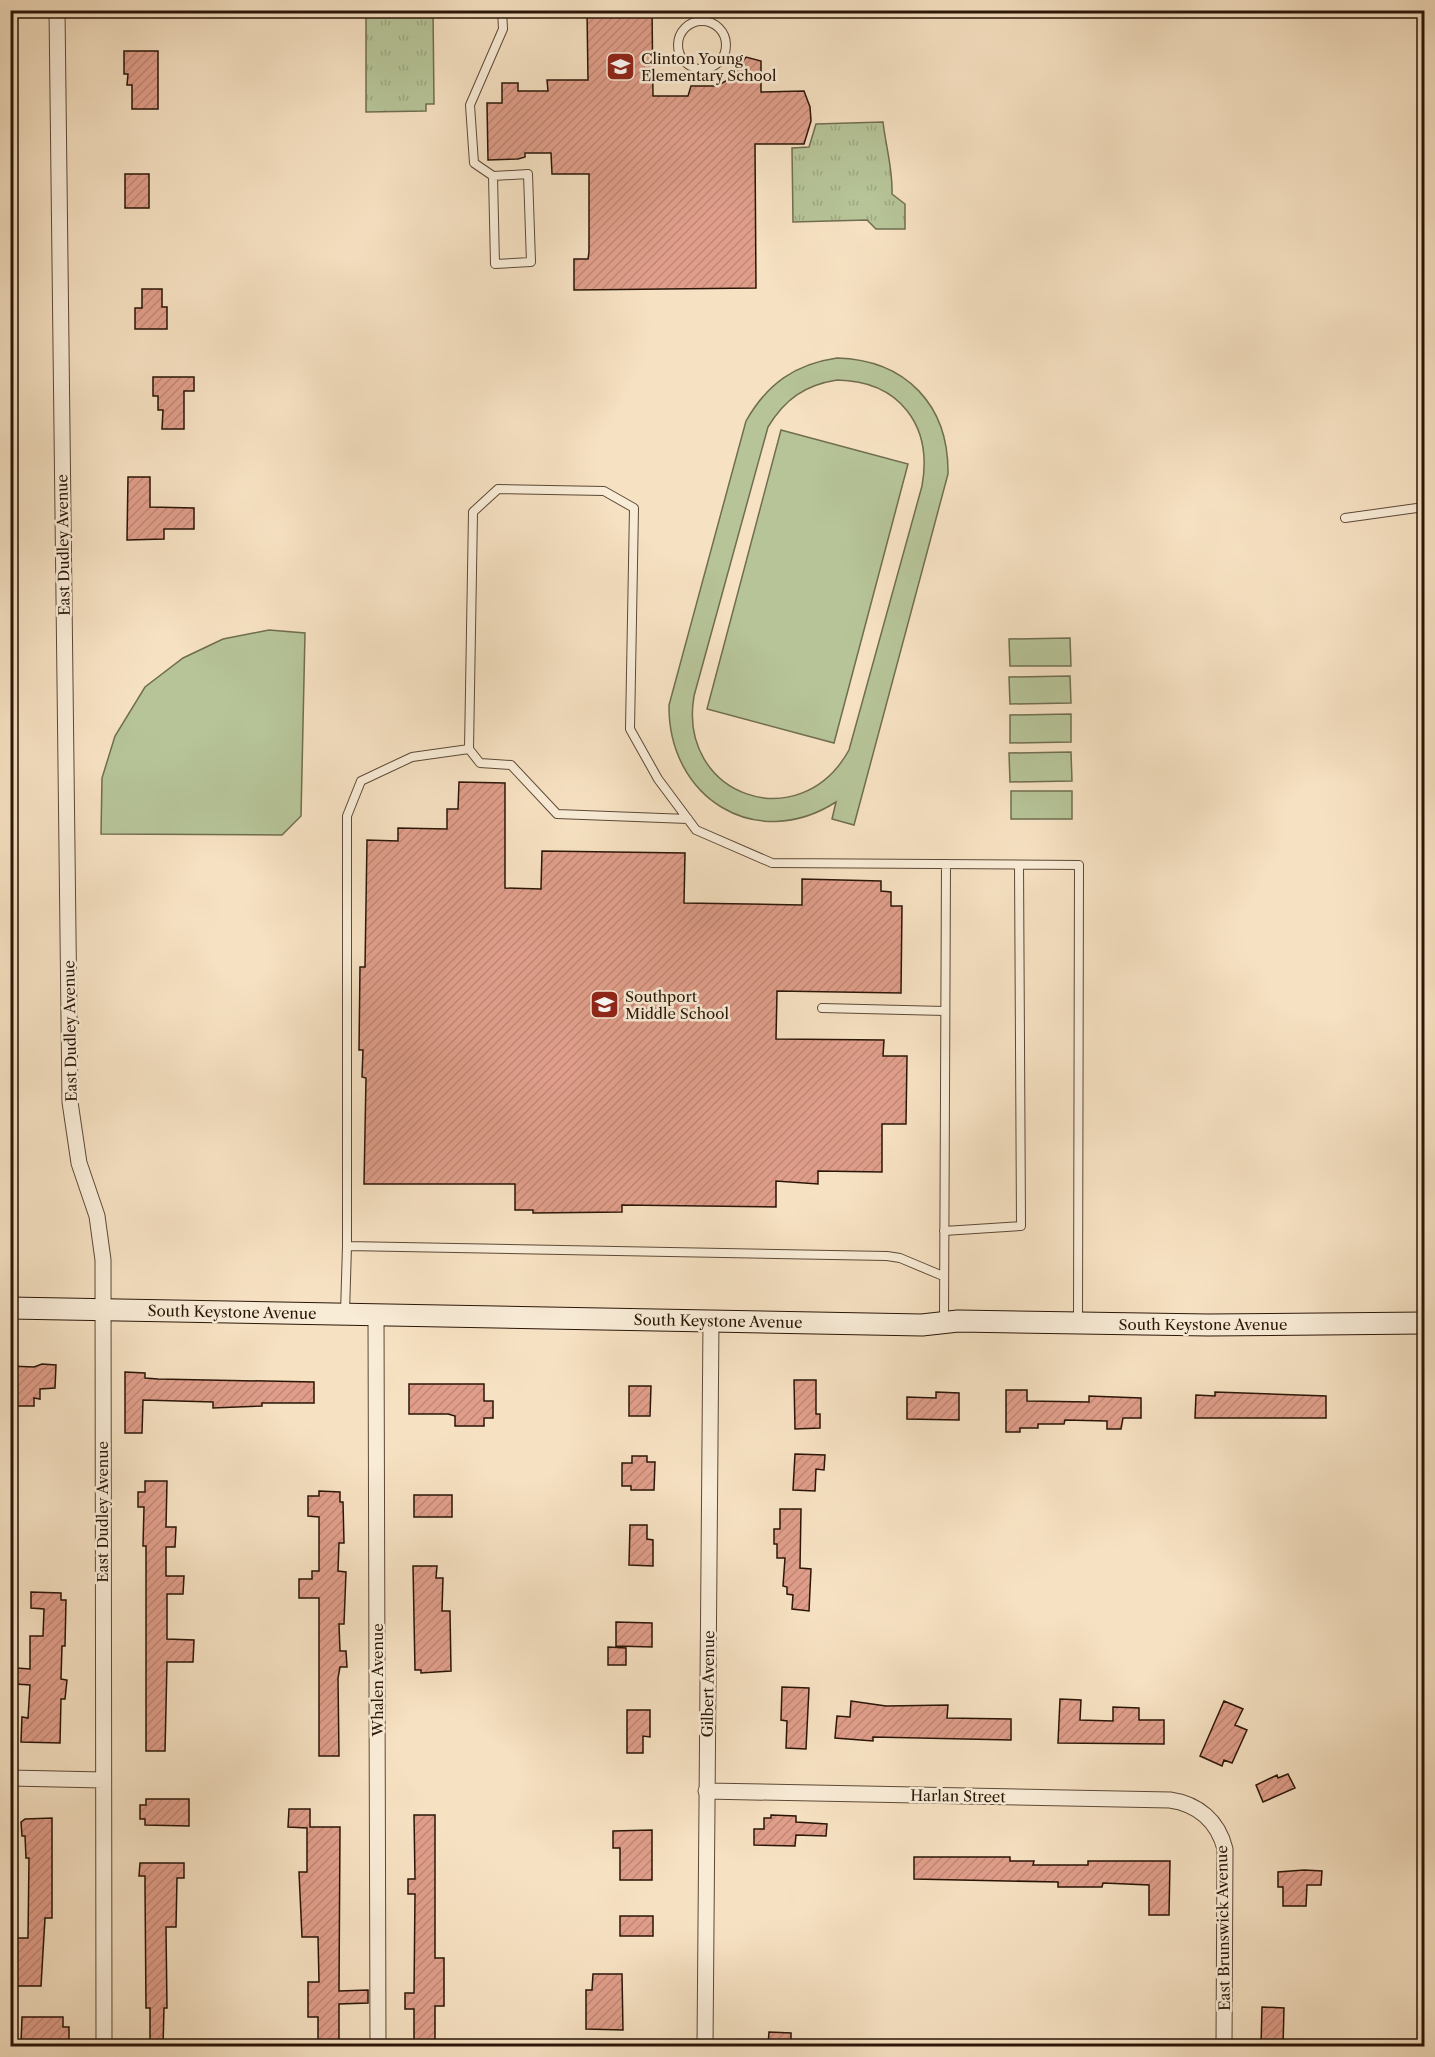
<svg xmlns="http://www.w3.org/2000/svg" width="1435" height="2057" font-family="'Libre Caslon Text',serif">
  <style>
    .park { fill: url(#park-tufts); stroke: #706d50; stroke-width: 1.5 }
    .pitch { fill: #b6c498; stroke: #706d50; stroke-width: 1.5; fill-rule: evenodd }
    .building { fill: url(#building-hatch); stroke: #2a1608; stroke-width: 1.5 }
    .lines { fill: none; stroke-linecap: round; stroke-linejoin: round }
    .service-casing { stroke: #5d4936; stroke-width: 10 }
    .minor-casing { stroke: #5d4936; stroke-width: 17 }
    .secondary-casing { stroke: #2a1608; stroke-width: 23 }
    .service { stroke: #f9ecd7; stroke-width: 8 }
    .minor { stroke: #f9ecd7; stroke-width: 15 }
    .secondary { stroke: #f9ecd7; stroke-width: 21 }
    .labels { text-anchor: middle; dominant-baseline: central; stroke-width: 5; stroke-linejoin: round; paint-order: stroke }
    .poi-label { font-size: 15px; fill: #2a1608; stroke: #f9ecd7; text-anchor: start }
    .street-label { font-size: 15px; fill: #2a1608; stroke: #f9ecd7 }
  </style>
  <defs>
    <pattern id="park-tufts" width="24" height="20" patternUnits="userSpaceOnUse" patternTransform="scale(1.5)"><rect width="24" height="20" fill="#b6c498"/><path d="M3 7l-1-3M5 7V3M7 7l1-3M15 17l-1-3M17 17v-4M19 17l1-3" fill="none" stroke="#9da882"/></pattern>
    <pattern id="building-hatch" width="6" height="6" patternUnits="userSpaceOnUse" patternTransform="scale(1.5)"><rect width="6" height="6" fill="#e09e8a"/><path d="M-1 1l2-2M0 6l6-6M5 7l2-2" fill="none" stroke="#c08776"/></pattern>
  </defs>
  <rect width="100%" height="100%" fill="#f6e1c2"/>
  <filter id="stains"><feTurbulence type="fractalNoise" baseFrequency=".00333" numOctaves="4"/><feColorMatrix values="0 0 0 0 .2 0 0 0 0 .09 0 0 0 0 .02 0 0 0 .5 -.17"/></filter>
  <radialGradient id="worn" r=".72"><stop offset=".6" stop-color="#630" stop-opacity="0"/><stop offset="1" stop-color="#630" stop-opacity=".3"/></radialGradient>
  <path class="park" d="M366,11H433L434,104H426V111L366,112Z
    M883,122C886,148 893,169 892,194L905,204V229H876L867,220L793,222L792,148L809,147L816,124Z"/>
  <path class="pitch" d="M837,358C906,360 949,405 948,474L854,825L832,819L836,802C756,853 668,798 669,705L746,421C767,384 795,364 837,358ZM837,380C899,381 933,425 922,486L849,750C800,839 677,796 694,696L768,427C785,399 805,385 837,380Z
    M781,430L908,464L834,743L707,709Z
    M269,630L305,633L301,816L282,835L101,834L102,778L115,736L145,687L183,658L223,639Z
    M1070,638L1071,666H1010L1009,639Z
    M1070,676L1071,703L1010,704L1009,677Z
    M1071,714V742L1010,743V715Z
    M1071,752L1072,781L1010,782L1009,753Z
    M1011,791H1072V819H1011Z"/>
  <path class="building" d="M587,10H652L653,96H688L691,86H717L733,77L746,57L761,61V92L804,91L810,107L811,121L804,144H755L756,288L574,290V259H588L589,252V174H552L551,153H525V157L518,159L488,160L487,103H502V83H518V91H548L547,80H588Z
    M124,51H158V109H132V85H127L128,74H124Z
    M125,174H149V208H125Z
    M142,289H162V307H167V329H135V308H142Z
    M153,377H194V391H184V429H162L163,410H158V396H153Z
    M128,477H150V507L194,508V529H164V539L127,540Z
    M459,782L505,783V888L541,889L542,851L685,853L684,903L802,905V879L881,881V891L891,892V906H902L901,993L777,991L776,1039L884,1040L883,1056H907L906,1124H882V1172L818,1171V1184L776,1181V1207L622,1205V1212L533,1213V1210H515V1184H364L366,1078L362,1077L363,1050H359L360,967H365L367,840L398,841V828L447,829V809H458Z
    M42,1364L56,1365L55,1388L40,1389V1399L34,1398V1406H14V1397L10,1396V1366L34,1367Z
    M125,1372L145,1373V1378L158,1379L314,1382V1403H262V1406L213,1408V1402L143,1400L142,1433H125Z
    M794,1380H816V1414H820V1428L795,1429Z
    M409,1384H484V1401H493V1418H484V1426H455V1416L448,1414H409Z
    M629,1386H651L650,1416H629Z
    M1006,1390H1027V1401L1089,1402V1396L1141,1398V1418H1123L1121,1429H1107V1421L1065,1420L1064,1424H1038V1428H1020V1432H1006Z
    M936,1392L959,1393V1420L907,1419V1397L936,1398Z
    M1215,1392L1326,1396V1418H1195L1196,1395L1215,1396Z
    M795,1454L825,1455L824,1470L816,1469L815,1491L793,1490Z
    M632,1456H647V1462H655L654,1490H631V1486H622V1463H632Z
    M145,1481H167L166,1527H176L175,1547H166V1576H184L183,1594H167V1639L194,1640L193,1662H167L165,1751H146V1546H143L144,1507H138V1492H145Z
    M319,1491L340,1492V1502H343L344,1543H339L338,1571L346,1572L344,1624H339L340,1651H346L347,1667H340L338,1678L339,1756H319V1598H299V1579H312V1571H319V1517L308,1516V1496H319Z
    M414,1495H452V1517H414Z
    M780,1509H801L800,1568L811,1569L809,1611L792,1609L793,1595L787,1594V1587L783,1586L785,1558H777V1544H774V1529H780Z
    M630,1525H647V1539L653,1540V1566L629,1565Z
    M413,1566H437L436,1578H443L442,1611H450L451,1671L421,1673V1670H415Z
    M31,1592L61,1593V1600H66L65,1646H62L61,1679L67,1680L65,1699H61L60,1743L21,1742L22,1717L28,1718L30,1685L16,1684L17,1668L30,1669V1636H43L44,1609L31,1608Z
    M616,1622L652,1623V1647L616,1646Z
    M608,1647L626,1648V1665H608Z
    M782,1687L809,1688L806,1749L786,1748L787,1721L781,1720Z
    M1060,1699L1081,1700L1080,1720L1113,1721V1707L1139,1708V1720H1164V1744L1058,1743Z
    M851,1701L886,1706L948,1705L947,1718L1011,1719V1740L873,1737V1741L835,1738L837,1716L850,1717Z
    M1224,1701L1243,1709L1235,1725L1247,1730L1232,1763L1224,1760L1222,1766L1200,1756Z
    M627,1710H650V1737L643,1736V1753H627Z
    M1288,1774L1295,1788L1263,1802L1256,1785L1277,1775L1278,1778Z
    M146,1799H189V1826L145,1825V1819H140V1805H146Z
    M289,1809H310V1827H340L339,1991L368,1990V2003L339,2004V2046H318V2017H308V1982H319L318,1937H302L299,1872H307V1828L288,1827Z
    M414,1815H435V1958H444V2006H435V2046H414V2009H405V1993H414L415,1894H408V1879H415Z
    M771,1815L796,1816V1822L827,1824L826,1836L796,1835L795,1846L754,1845V1829H764V1818H771Z
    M52,1818V1918H45L41,1986H15L16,1938H28L29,1858H26L25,1836H22L21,1822L25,1819Z
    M652,1830V1880H620V1848H613V1831Z
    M914,1857H1010V1861H1034L1033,1865H1088V1861H1170L1169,1915H1149V1885L1103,1883L1102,1887H1058V1882L914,1879Z
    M140,1863H184V1878H177L176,1927H166L167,2008H164L163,2046H150V2008H146L145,1887V1876H139Z
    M1304,1870L1322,1871L1321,1885H1307L1306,1906H1283V1887H1278V1872Z
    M620,1916H653V1936H620Z
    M593,1974H622L623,2030L586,2029V1990H592Z
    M1262,2007L1284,2008L1283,2046H1261Z
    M22,2017H63V2027H69V2040H63V2044H21Z
    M769,2032L791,2033V2046H768Z"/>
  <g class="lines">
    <defs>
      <path id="service" d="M678 45a24 24 0 1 1 48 0a24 24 0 1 1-48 0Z
        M493,176L495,264L531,262L528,174L493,176L474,163L470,105L503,29L502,10
        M1345,518L1424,507
        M469,749L480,763L511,765L557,814L688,819
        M822,1008L945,1011
        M944,1231L1021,1226L1019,865
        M347,1246V816L361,781L412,757L469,749L473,512L498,489L604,491L634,508L630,729L658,779L696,830L772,863L1079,865L1078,1322
        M345,1313L347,1246L887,1256L900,1258L943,1276
        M944,1321L946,864"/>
      <path id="minor" d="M57,10L70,1102L79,1163L97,1216L103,1260L104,2046
        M376,1314L378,2046
        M10,1778L103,1780
        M706,1791L1170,1800C1198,1804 1218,1821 1225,1849L1224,2046
        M705,2046L711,1321"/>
      <path id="secondary" d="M10,1308L922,1325L958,1321L1208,1325L1424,1323"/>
    </defs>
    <use href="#service" class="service-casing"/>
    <use href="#minor" class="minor-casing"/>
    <use href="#secondary" class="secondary-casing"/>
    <use href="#service" class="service"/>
    <use href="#minor" class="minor"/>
    <use href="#secondary" class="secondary"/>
  </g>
  <defs>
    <symbol id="school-square" viewBox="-11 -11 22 22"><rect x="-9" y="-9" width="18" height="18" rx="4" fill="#8f2418" stroke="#f9ecd7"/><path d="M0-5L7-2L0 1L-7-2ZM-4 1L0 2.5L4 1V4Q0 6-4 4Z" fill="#fff"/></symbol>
  </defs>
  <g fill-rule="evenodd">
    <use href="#school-square" x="604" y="50" width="33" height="33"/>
    <use href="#school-square" x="588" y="988" width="33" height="33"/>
  </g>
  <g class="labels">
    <g class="poi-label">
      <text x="641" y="58">Clinton Young<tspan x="641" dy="17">Elementary School</tspan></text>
      <text x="625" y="996">Southport<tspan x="625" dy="17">Middle School</tspan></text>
    </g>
    <g class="street-label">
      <text transform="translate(63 545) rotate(-91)">East Dudley Avenue</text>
      <text transform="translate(70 1031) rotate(-91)">East Dudley Avenue</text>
      <text transform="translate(232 1312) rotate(1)">South Keystone Avenue</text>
      <text transform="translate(718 1321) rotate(1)">South Keystone Avenue</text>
      <text x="1203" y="1324">South Keystone Avenue</text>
      <text transform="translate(102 1512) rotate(-90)">East Dudley Avenue</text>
      <text transform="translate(377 1680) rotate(-90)">Whalen Avenue</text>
      <text transform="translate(708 1684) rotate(-89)">Gilbert Avenue</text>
      <text transform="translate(958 1796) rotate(1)">Harlan Street</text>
      <text transform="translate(1223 1928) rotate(-91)">East Brunswick Avenue</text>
    </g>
  </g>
  <rect width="1435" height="2057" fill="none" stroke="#f6e1c2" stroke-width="36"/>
  <rect x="12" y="12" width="1411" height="2033" fill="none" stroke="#2a1608" stroke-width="3"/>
  <rect x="18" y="18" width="1399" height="2021" fill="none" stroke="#2a1608" stroke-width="1.5"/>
  <rect width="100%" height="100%" filter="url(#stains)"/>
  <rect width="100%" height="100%" fill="url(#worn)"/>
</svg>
